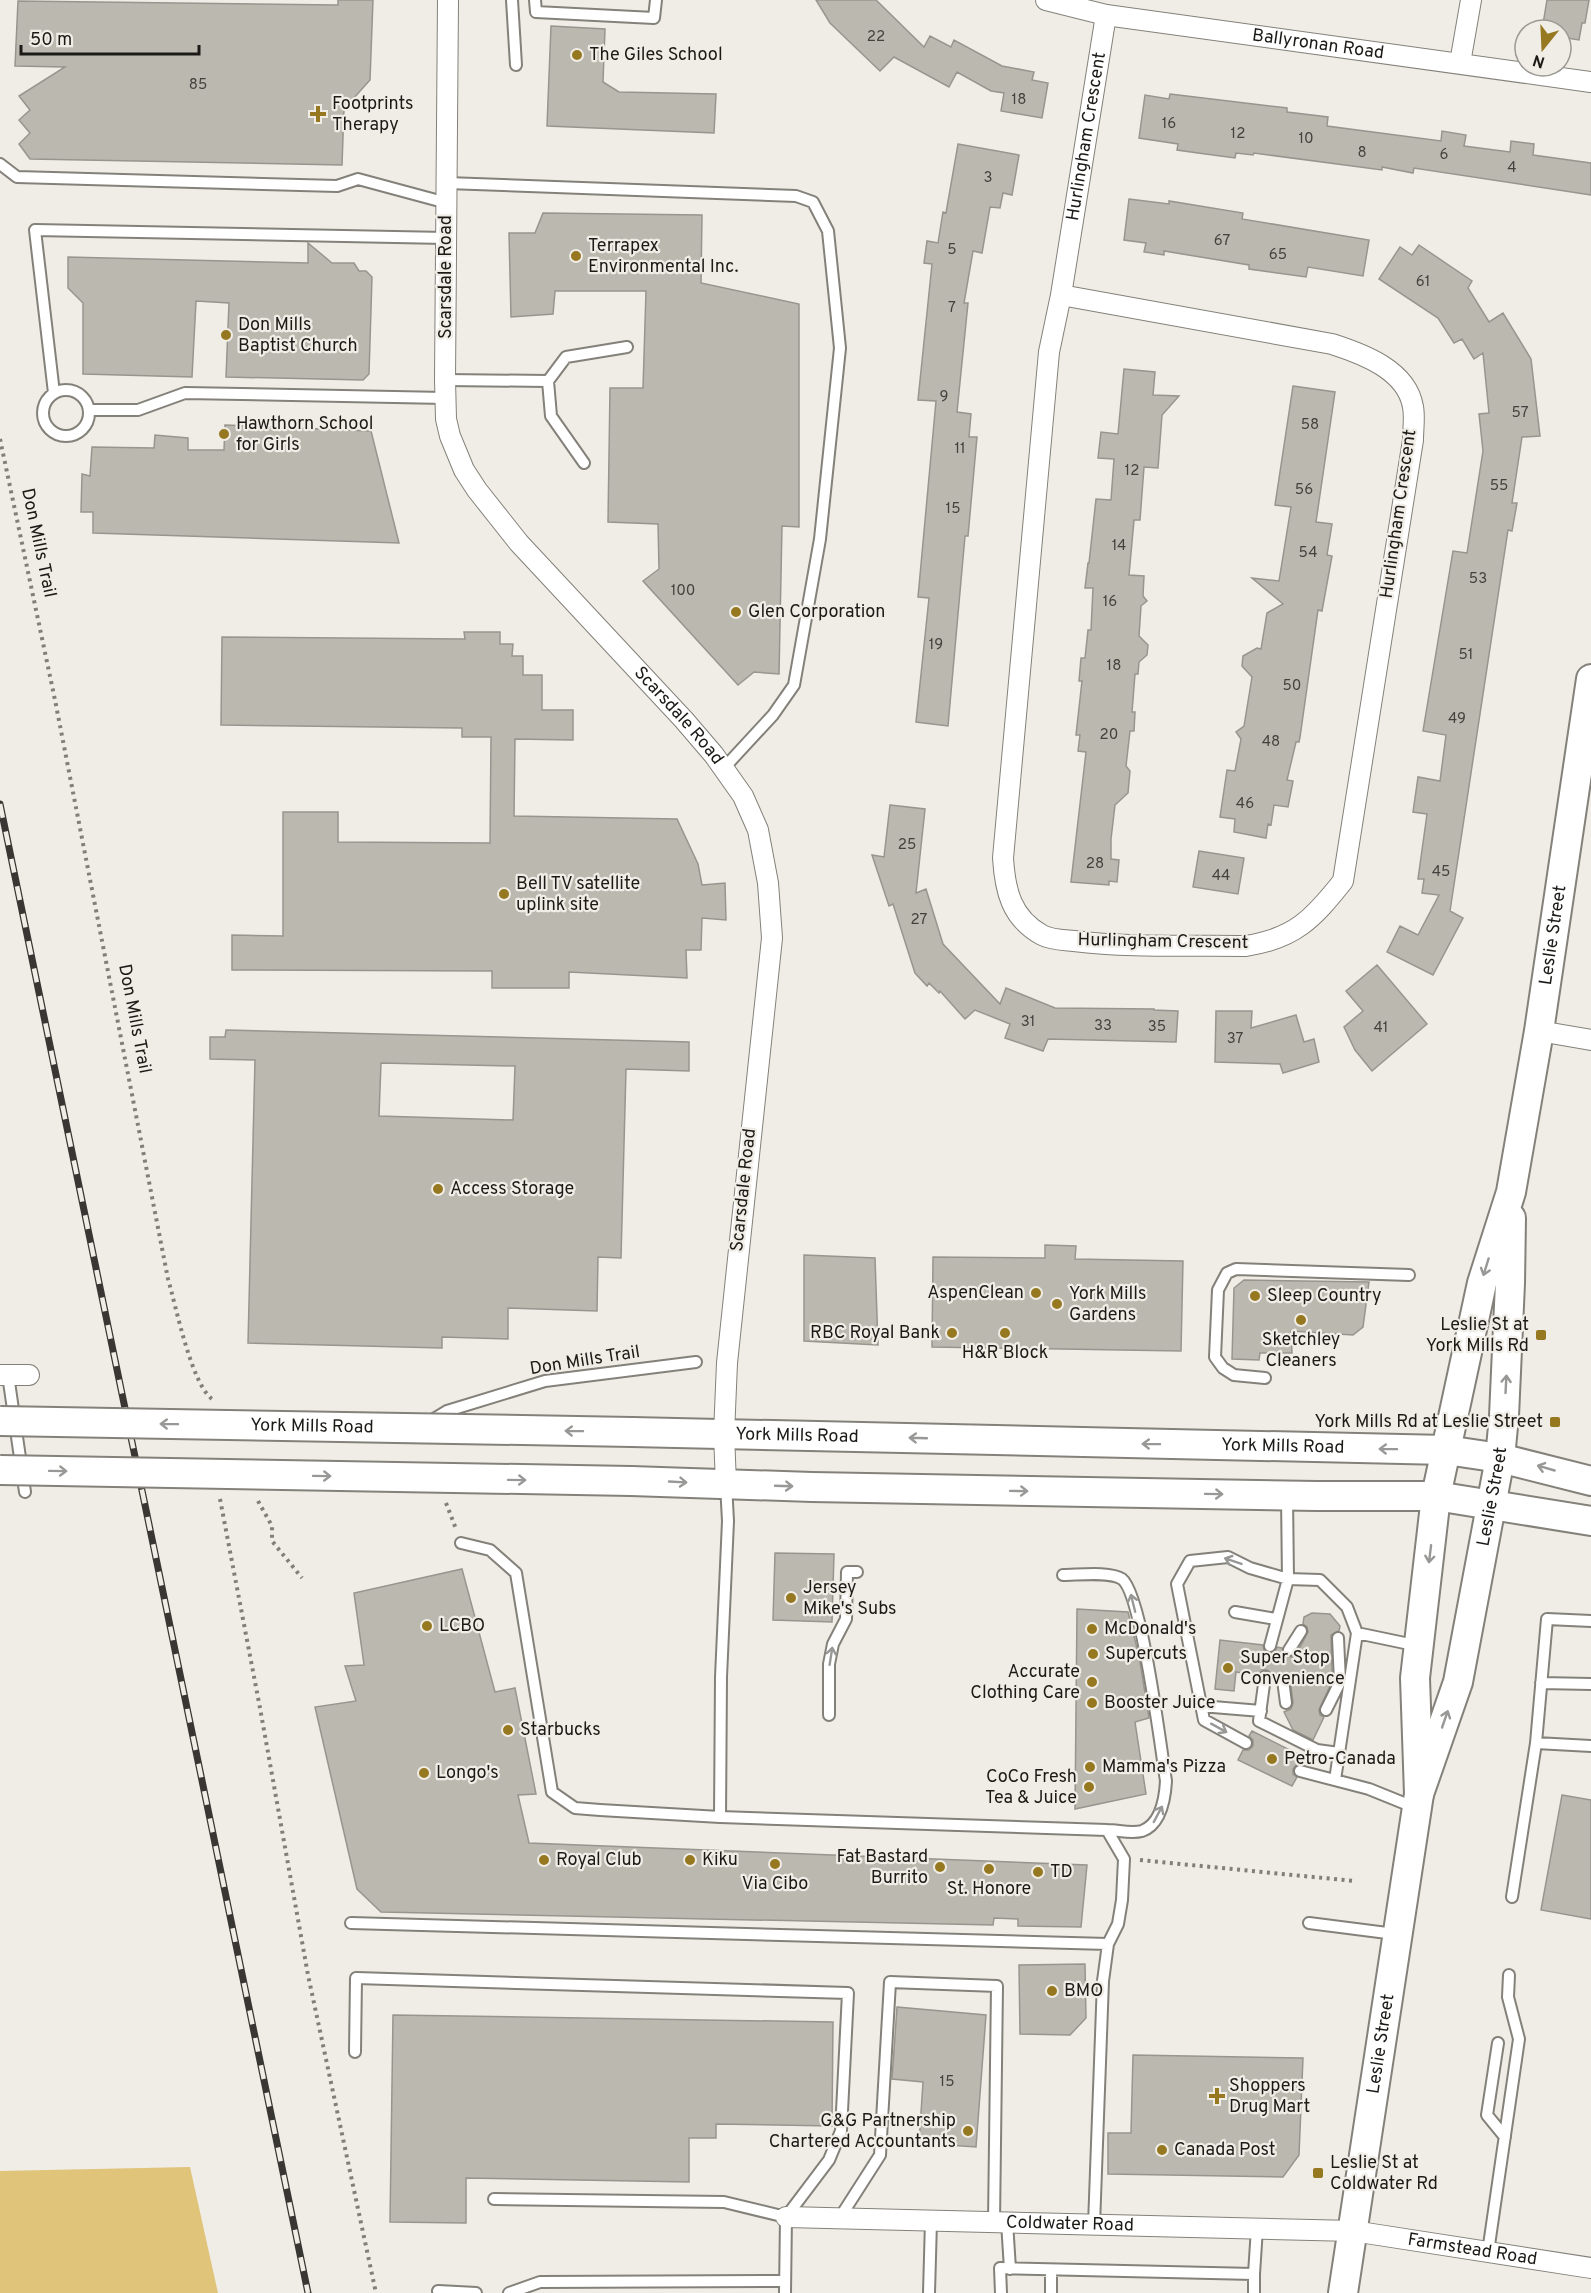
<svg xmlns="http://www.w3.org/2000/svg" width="1591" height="2293" font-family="Overpass,sans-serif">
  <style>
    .green { fill: #e0c47a }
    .building { fill: #bbb8b0; stroke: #98958e; stroke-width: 1.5; fill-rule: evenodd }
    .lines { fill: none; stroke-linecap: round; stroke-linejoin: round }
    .lane-casing { stroke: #838179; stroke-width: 14 }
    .street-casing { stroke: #838179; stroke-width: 22 }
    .secondary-casing { stroke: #838179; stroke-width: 32 }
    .path { stroke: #817f7a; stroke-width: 4; stroke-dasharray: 3 4.5; stroke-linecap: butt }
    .lane { stroke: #fff; stroke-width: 10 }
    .street { stroke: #fff; stroke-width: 20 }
    .secondary { stroke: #fff; stroke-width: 28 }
    .rail-casing { stroke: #383733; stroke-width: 7 }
    .rail { stroke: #f0ede6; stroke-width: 4.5; stroke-dasharray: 14; stroke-linecap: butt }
    .secondary-bridge-casing { stroke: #838179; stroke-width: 32; stroke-linecap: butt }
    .secondary-bridge { stroke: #fff; stroke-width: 28 }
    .oneway { stroke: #989897 }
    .poi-dot { fill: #957820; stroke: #f0ede6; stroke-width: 2 }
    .labels { text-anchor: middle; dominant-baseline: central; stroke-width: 4.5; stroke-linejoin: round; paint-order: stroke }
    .number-label { font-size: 15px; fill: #43423d }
    .street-label { font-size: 18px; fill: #1b1a17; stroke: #f0ede6 }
    .poi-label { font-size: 18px; fill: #1b1a17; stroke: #f0ede6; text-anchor: start }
  </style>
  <rect width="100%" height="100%" fill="#f0ede6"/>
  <path class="green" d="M190,2167L218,2293H0V2171Z"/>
  <path class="building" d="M338,0H373L370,80L344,109L342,165L30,159L19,144L30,133L19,120L30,110L19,96L65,67L15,66L18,1L338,5Z
    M816,0H876L924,47L930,36L951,47L954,40L1002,66L1034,72L1032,80L1048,83L1042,118L1001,111L1004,93L991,91L957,72L949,87L894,57L880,71L830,23Z
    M1547,0H1589L1585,23H1582L1579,40L1561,37V30H1542Z
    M551,26L605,29L603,82L619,92L716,94L714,133L547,126Z
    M1170,94L1287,108V112L1328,117L1327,126L1441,141L1442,131L1466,135L1464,146L1510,152L1511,141L1534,144L1533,155L1591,163V195L1414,168L1413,173L1382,167V170L1254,153L1253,155L1236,153L1235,158L1198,153L1177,150L1178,144L1139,138L1145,95L1169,99Z
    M958,144L1019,155L1012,195L1003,193L1000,208L990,207L982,253L973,251L964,303H968L957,412L971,414L969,437H977L968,536H965L948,726L916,722L929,598L918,597L936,401L918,400L932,264L924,263L927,241L938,243L943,212L946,213Z
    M1129,199L1169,204V201L1243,213L1242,219L1369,240L1363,276L1308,267L1306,277L1249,269V265L1164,251V255L1144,252L1146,243L1124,240Z
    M543,213L702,215L701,283L799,304V527L782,526L779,674L754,672L738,685L643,581L659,569L658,524L608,522L610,388H643L646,291H555L553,314L511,317L509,233H535Z
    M308,243L332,263H354L359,271H366L372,277L369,374L363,380L226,377L229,303L196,301L192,377L83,374V303L68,288V257L308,263Z
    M1419,245L1472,281L1468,288L1489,322L1503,313L1531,359L1540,436L1522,437L1512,503H1517L1512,531L1508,530L1450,911L1463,918L1433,975L1387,952L1400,926L1418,935L1439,895L1422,893L1424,879H1418L1427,814L1413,812L1418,777L1440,781L1446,735L1423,731L1453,551L1467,553L1483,451L1479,414L1489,413L1483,353L1474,359L1462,339L1454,343L1438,318L1379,279L1400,247L1412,255Z
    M1124,369L1155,372L1153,395L1179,396L1162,415L1158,468L1144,467L1140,520H1134L1129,575L1144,576L1143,596L1147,601L1141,606L1139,636L1148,645L1147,655L1139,662L1138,674H1135L1132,712H1135L1134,731H1130L1126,766L1130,771L1128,793L1115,805L1111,839V859L1119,860L1117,882L1109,881V885L1071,882L1086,752L1078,751L1080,735H1076L1082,681H1079L1081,658H1085L1088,630H1091L1093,588H1085L1088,563H1089L1096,499L1111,500L1114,459L1098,458L1101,432L1118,434Z
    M1293,386L1335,392L1316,522L1332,524L1327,555L1332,556L1322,611L1318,610L1300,737L1299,742H1296L1287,780L1293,781L1288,807L1274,805L1271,825L1268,824L1266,838L1234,832L1235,819L1220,817L1227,770L1235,771L1241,739L1236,732L1244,726L1252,677L1242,666L1243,656L1257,648L1261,649L1267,613L1283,604L1252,578L1279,581L1291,507L1275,505Z
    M225,425L371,431L399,543L93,533V512H81L82,474L90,476L92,447L154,448L155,435L188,438V450H224Z
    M464,632H500V644H513L512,656H523V675H542V710H573V740L515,739L514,816L677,819L698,864L702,885L725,883L726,920L702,918L701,950H686L687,978L569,972V988H492V971L232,970V935L283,936V812H338V842L490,843L491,737H462V728L221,725L222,637L465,639Z
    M890,805L925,809L916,893L926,889L943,944L1000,1004L1006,988L1055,1008L1154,1009V1010L1178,1011L1176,1042L1048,1039L1043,1051L1005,1038L1010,1024L975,1010L965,1019L940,991L939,993L929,983L927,986L915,973L893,904L889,906L872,855L884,857Z
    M1199,851L1244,858L1238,894L1193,887Z
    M1377,965L1427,1024L1372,1071L1355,1050L1344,1027L1363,1011L1346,991Z
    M1216,1011H1252L1251,1028L1296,1015L1304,1042L1314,1039L1319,1062L1283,1073L1280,1064L1215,1062Z
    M226,1030L689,1042V1071L626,1069L621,1258L598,1257L597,1311L508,1308V1339L442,1337V1348L248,1343L255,1060L210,1059V1037H225ZM381,1063L515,1066L513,1120L379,1116Z
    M1045,1245L1076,1246L1075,1259L1183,1261L1181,1351L932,1347L933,1257L1045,1258Z
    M804,1255L875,1258L878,1345L804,1341Z
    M1244,1280L1369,1282L1363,1327L1353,1335L1291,1331L1292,1353H1260L1259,1360L1232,1359L1234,1288Z
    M775,1553L834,1554L832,1622L773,1620Z
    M462,1569L495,1692L515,1688L536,1794L518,1795L529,1843L1087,1865L1081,1927L1018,1926V1919L994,1918L993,1925L381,1912L357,1889L315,1707L356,1701L345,1666L364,1665L354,1593Z
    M1077,1609L1128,1612L1139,1656L1149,1718L1135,1722L1146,1794L1075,1809Z
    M1312,1613L1330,1614L1340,1626L1339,1631L1331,1635L1332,1672L1330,1686L1319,1710L1320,1715L1324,1717L1313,1740L1293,1730L1284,1712L1291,1709L1293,1703L1290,1679L1286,1673L1279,1674L1276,1679L1272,1678V1674L1267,1670H1262L1258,1676L1236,1672L1234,1691L1215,1689L1220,1640L1263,1645L1264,1651L1269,1653L1275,1652L1277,1647L1282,1648L1285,1656L1292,1657L1298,1651L1308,1632L1307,1627L1303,1624L1304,1617Z
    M1252,1731L1306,1758L1303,1764H1297L1293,1769V1774L1297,1777L1292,1786L1238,1760L1243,1750H1249L1253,1746V1740L1249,1736Z
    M1562,1795L1591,1800V1919L1541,1910Z
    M1085,1964L1086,2018L1070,2035L1020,2034L1019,1965Z
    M897,2007L986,2015L976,2147L919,2143L923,2082L892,2079Z
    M393,2015L833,2022L832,2126L716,2124V2138H689V2182L466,2178V2223L390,2222Z
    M1133,2055L1303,2058L1299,2155L1283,2177L1108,2174V2133H1131Z"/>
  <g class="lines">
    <defs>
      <path id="lane" d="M512,0L516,65
        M535,0L536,12L654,18L656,0
        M0,164L17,177L337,186L358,179L447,203
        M447,183L796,196L813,202L828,231L840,348L820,539L794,685L773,715L724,768
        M445,380L548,381L566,357L627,347
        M548,381L551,416L584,463
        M43 413a23 23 0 1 1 46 0a23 23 0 1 1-46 0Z
        M54,393L35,230L446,238
        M89,410H138L185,393L445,398
        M8,1375L25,1492
        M1265,1378L1234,1375L1223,1368L1215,1357L1218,1290L1227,1273L1236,1269L1409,1275
        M429,1422L447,1411L545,1381L696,1362
        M461,1543L490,1550L516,1573L552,1792L575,1808L600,1810L720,1817L1107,1830L1124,1859L1122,1900L1118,1924L1108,1944L1103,1981L1094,2225
        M1063,1575C1078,1575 1110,1571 1122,1579C1142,1594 1161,1750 1166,1781C1165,1799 1161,1824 1142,1831C1131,1834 1118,1830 1107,1830
        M1235,1612L1276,1619
        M1591,1621L1547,1619L1536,1743L1591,1746
        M1270,1646L1288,1579L1287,1496
        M1289,1650L1301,1631
        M1265,1677L1259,1721L1317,1750L1339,1753
        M1283,1680L1286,1703
        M1541,1683L1591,1684
        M1201,1706L1261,1711
        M1326,1710L1340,1682L1338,1638
        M829,1715V1664L833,1644L846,1619L847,1572H857
        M1246,1743L1204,1720L1177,1584L1190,1561L1228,1557L1250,1568L1288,1579L1320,1580L1347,1607L1357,1633
        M1300,1771L1369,1789L1416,1808
        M1335,1780L1357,1633L1419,1646
        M720,1817L721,1677L728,1521L726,1484
        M1512,1897L1536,1743
        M351,1923L1108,1944
        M1309,1923L1395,1934
        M1498,2043L1487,2115L1505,2137
        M355,2052L356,1978L848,1993L841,2131L829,2160L786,2217L785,2293
        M494,2199L724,2202L786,2217
        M839,2219L880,2155L890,1982L997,1986L994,2222
        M1007,2222L1010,2269
        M1488,2252L1519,2039L1508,1997L1509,1975
        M1254,2274L1257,2228
        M439,2293L438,2291L476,2293
        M509,2293L540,2282L785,2281
        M929,2293L931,2221
        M1001,2293L1000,2268L1254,2274V2293
        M1051,2293V2270"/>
      <g id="street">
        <path id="s1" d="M448,0L445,380L446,419L450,436L464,470L477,490L519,543L684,720L714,755L743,796L758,830L768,883L772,938L727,1363L724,1434L726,1484"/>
        <path id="s2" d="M1046,0L1106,15L1591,82"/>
        <path d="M1460,63L1471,0"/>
        <path id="s3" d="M1061,295L1332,344C1363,354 1407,370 1413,407C1415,417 1413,429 1413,440L1343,881C1313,919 1294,939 1245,946C1188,945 1130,948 1074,941C1065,940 1051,940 1042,935C1011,918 1005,890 1003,858L1049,352L1061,295L1106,15"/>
        <path d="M1539,1031L1591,1040"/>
        <path d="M0,1375H29"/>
        <path id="s4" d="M786,2217L1353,2231L1591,2268"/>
      </g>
      <g id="secondary">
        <path id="s5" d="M632,1432L1446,1450L1500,1458L1591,1481"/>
        <path d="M631,1481L812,1487L1317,1496H1436L1591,1521"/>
        <path id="s6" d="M1419,1794L1415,1678L1436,1496L1482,1283L1511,1192L1539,1031L1591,679"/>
        <path id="s7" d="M1343,2293L1419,1794L1458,1682L1500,1458L1504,1416L1510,1283L1511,1218"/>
      </g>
    </defs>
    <use href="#lane" class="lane-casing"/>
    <use href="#street" class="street-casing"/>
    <use href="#secondary" class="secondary-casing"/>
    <path class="path" d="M0,439L55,700L168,1279C176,1306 191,1383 212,1399
      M220,1499L260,1708L308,1975L376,2293
      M258,1501L272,1526V1541L302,1578
      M446,1503L456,1529
      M1140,1860L1354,1881"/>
    <use href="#lane" class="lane"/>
    <use href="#street" class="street"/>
    <use href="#secondary" class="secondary"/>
    <defs>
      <path id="rail" d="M0,804L308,2293"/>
    </defs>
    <use href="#rail" class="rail-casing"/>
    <use href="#rail" class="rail"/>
    <defs>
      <g id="secondary-bridge">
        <path id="s8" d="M0,1421L632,1432"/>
        <path d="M0,1470L631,1481"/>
      </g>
    </defs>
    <use href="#secondary-bridge" class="secondary-bridge-casing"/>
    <use href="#secondary-bridge" class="secondary-bridge"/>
  </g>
  <defs><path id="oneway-shaft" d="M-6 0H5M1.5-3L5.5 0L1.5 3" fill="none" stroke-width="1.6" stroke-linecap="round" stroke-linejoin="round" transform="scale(1.5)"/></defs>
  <g class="oneway">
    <use href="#oneway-shaft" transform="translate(1486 1267) rotate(107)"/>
    <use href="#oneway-shaft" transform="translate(1506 1384) rotate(-87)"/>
    <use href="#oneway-shaft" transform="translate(169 1424) rotate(-179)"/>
    <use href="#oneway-shaft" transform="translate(574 1431) rotate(-179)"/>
    <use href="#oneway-shaft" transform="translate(918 1438) rotate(-178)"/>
    <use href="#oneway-shaft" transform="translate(1151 1444) rotate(-179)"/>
    <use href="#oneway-shaft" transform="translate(1388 1449) rotate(-179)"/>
    <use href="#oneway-shaft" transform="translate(1546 1468) rotate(-164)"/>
    <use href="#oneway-shaft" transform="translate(58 1471) rotate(1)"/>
    <use href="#oneway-shaft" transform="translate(322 1476) rotate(1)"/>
    <use href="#oneway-shaft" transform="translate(517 1480) rotate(1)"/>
    <use href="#oneway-shaft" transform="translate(678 1482) rotate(3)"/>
    <use href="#oneway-shaft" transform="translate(784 1486) rotate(2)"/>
    <use href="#oneway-shaft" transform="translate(1019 1491) rotate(1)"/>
    <use href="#oneway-shaft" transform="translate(1214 1494) rotate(1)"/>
    <use href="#oneway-shaft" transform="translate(1430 1554) rotate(97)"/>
    <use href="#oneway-shaft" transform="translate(1233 1561) rotate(-161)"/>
    <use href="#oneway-shaft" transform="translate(1133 1603) rotate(-104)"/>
    <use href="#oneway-shaft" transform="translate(831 1656) rotate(-81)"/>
    <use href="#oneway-shaft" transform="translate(1445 1719) rotate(-71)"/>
    <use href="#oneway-shaft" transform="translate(1219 1728) rotate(29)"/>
    <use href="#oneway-shaft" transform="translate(1158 1814) rotate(-62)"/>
  </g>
  <g class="poi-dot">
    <circle cx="577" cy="55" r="6"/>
    <path d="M315 105h6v6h6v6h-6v6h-6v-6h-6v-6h6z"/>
    <circle cx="576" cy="256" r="6"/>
    <circle cx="226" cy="335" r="6"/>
    <circle cx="224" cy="434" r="6"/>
    <circle cx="736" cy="612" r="6"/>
    <circle cx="504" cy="894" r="6"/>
    <circle cx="438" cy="1189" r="6"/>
    <circle cx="1036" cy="1293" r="6"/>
    <circle cx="1255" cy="1296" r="6"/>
    <circle cx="1057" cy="1304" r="6"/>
    <circle cx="1301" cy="1320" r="6"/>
    <circle cx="952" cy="1333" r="6"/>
    <circle cx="1005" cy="1333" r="6"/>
    <rect x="1535" y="1329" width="12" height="12" rx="3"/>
    <rect x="1549" y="1416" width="12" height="12" rx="3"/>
    <circle cx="791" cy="1598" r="6"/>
    <circle cx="427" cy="1626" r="6"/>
    <circle cx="1092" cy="1629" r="6"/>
    <circle cx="1093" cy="1654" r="6"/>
    <circle cx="1228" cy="1668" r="6"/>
    <circle cx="1092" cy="1682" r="6"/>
    <circle cx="1092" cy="1703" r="6"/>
    <circle cx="508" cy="1730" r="6"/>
    <circle cx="1272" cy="1759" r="6"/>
    <circle cx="1090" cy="1767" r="6"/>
    <circle cx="424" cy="1773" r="6"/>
    <circle cx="1089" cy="1787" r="6"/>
    <circle cx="544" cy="1860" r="6"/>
    <circle cx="690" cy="1860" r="6"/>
    <circle cx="775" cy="1864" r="6"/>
    <circle cx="940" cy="1867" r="6"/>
    <circle cx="989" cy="1869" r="6"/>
    <circle cx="1038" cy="1872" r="6"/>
    <circle cx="1052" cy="1991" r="6"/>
    <path d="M1214 2087h6v6h6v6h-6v6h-6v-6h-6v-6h6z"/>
    <circle cx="968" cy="2131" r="6"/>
    <circle cx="1162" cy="2150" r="6"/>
    <rect x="1312" y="2167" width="12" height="12" rx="3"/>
  </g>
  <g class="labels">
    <g class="number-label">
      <text x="876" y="37">22</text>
      <text x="198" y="85">85</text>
      <text x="1019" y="100">18</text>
      <text x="1169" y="124">16</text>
      <text x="1238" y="134">12</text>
      <text x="1306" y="139">10</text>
      <text x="1362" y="153">8</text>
      <text x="1444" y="155">6</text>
      <text x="1512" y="168">4</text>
      <text x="988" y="178">3</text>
      <text x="1222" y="241">67</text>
      <text x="952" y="250">5</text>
      <text x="1278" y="255">65</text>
      <text x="1423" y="282">61</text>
      <text x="952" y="308">7</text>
      <text x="944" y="397">9</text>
      <text x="1520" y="413">57</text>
      <text x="1310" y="425">58</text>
      <text x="960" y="449">11</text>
      <text x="1132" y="471">12</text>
      <text x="1499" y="486">55</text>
      <text x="1304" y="490">56</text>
      <text x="953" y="509">15</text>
      <text x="1119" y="546">14</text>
      <text x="1308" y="553">54</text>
      <text x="1478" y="579">53</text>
      <text x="683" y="591">100</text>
      <text x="1110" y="602">16</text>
      <text x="936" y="645">19</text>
      <text x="1466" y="655">51</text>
      <text x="1114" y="666">18</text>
      <text x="1292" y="686">50</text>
      <text x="1457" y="719">49</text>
      <text x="1109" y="735">20</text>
      <text x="1271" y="742">48</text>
      <text x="1245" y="804">46</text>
      <text x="907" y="845">25</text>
      <text x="1095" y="864">28</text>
      <text x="1441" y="872">45</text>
      <text x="1221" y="876">44</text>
      <text x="919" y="920">27</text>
      <text x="1028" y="1022">31</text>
      <text x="1103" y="1026">33</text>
      <text x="1157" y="1027">35</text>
      <text x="1381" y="1028">41</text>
      <text x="1235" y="1039">37</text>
      <text x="947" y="2082">15</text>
    </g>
    <g class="street-label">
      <text stroke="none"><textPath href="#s2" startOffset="276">Ballyronan Road</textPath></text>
      <text stroke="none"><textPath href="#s3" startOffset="2006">Hurlingham Crescent</textPath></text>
      <text transform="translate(446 277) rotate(-90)">Scarsdale Road</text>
      <text transform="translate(1399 514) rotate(-82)">Hurlingham Crescent</text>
      <text transform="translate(38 543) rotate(78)">Don Mills Trail</text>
      <text stroke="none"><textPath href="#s1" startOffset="800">Scarsdale Road</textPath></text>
      <text stroke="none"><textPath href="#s6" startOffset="873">Leslie Street</textPath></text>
      <text transform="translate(1163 942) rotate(1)">Hurlingham Crescent</text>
      <text transform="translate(134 1019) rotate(79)">Don Mills Trail</text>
      <text transform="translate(744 1190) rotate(-84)">Scarsdale Road</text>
      <text transform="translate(585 1361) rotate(-9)">Don Mills Trail</text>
      <text stroke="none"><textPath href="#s8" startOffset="312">York Mills Road</textPath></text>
      <text stroke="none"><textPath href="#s5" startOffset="165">York Mills Road</textPath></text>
      <text stroke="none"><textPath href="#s5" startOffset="651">York Mills Road</textPath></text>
      <text stroke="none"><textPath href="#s7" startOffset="812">Leslie Street</textPath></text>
      <text stroke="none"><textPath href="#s7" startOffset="252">Leslie Street</textPath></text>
      <text stroke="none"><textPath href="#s4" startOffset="284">Coldwater Road</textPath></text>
      <text stroke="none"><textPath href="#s4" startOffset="688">Farmstead Road</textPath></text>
    </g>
    <g class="poi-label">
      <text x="589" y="55">The Giles School</text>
      <text x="332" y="104">Footprints<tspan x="332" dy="21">Therapy</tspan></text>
      <text x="588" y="246">Terrapex<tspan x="588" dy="21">Environmental Inc.</tspan></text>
      <text x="238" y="325">Don Mills<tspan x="238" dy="21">Baptist Church</tspan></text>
      <text x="236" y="424">Hawthorn School<tspan x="236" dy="21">for Girls</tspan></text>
      <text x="748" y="612">Glen Corporation</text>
      <text x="516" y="884">Bell TV satellite<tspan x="516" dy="21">uplink site</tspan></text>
      <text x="450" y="1189">Access Storage</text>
      <text x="1024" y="1293" text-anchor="end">AspenClean</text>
      <text x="1069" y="1294">York Mills<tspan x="1069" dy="21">Gardens</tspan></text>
      <text x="1267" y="1296">Sleep Country</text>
      <text x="1529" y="1325" text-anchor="end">Leslie St at<tspan x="1529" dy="21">York Mills Rd</tspan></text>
      <text x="940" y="1333" text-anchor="end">RBC Royal Bank</text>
      <text x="1301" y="1340" text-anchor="middle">Sketchley<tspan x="1301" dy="21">Cleaners</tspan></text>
      <text x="1005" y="1353" text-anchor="middle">H&amp;R Block</text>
      <text x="1543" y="1422" text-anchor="end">York Mills Rd at Leslie Street</text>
      <text x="803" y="1588">Jersey<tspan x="803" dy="21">Mike's Subs</tspan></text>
      <text x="439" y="1626">LCBO</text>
      <text x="1104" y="1629">McDonald's</text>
      <text x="1105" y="1654">Supercuts</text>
      <text x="1240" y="1658">Super Stop<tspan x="1240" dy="21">Convenience</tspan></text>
      <text x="1080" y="1672" text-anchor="end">Accurate<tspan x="1080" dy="21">Clothing Care</tspan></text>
      <text x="1104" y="1703">Booster Juice</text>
      <text x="520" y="1730">Starbucks</text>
      <text x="1284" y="1759">Petro-Canada</text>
      <text x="1102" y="1767">Mamma's Pizza</text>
      <text x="436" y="1773">Longo's</text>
      <text x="1077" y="1777" text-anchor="end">CoCo Fresh<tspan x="1077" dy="21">Tea &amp; Juice</tspan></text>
      <text x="928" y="1857" text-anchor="end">Fat Bastard<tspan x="928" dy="21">Burrito</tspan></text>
      <text x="556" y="1860">Royal Club</text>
      <text x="702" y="1860">Kiku</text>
      <text x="1050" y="1872">TD</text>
      <text x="775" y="1884" text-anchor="middle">Via Cibo</text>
      <text x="989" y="1889" text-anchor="middle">St. Honore</text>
      <text x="1064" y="1991">BMO</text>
      <text x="1229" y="2086">Shoppers<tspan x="1229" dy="21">Drug Mart</tspan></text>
      <text x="956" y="2121" text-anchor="end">G&amp;G Partnership<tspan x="956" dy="21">Chartered Accountants</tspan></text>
      <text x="1174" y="2150">Canada Post</text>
      <text x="1330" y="2163">Leslie St at<tspan x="1330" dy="21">Coldwater Rd</tspan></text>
    </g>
  </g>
  <g transform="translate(1543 48) rotate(198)"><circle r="28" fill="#f0ede6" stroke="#9b9993" stroke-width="1.5"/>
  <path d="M0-4.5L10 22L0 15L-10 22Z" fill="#957820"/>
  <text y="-9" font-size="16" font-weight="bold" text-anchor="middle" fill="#1b1a17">N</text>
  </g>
  <path d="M21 45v9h178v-9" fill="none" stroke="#1b1a17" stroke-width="3"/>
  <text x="30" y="45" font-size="18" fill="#1b1a17" stroke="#f0ede6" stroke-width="4.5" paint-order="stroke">50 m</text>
</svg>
